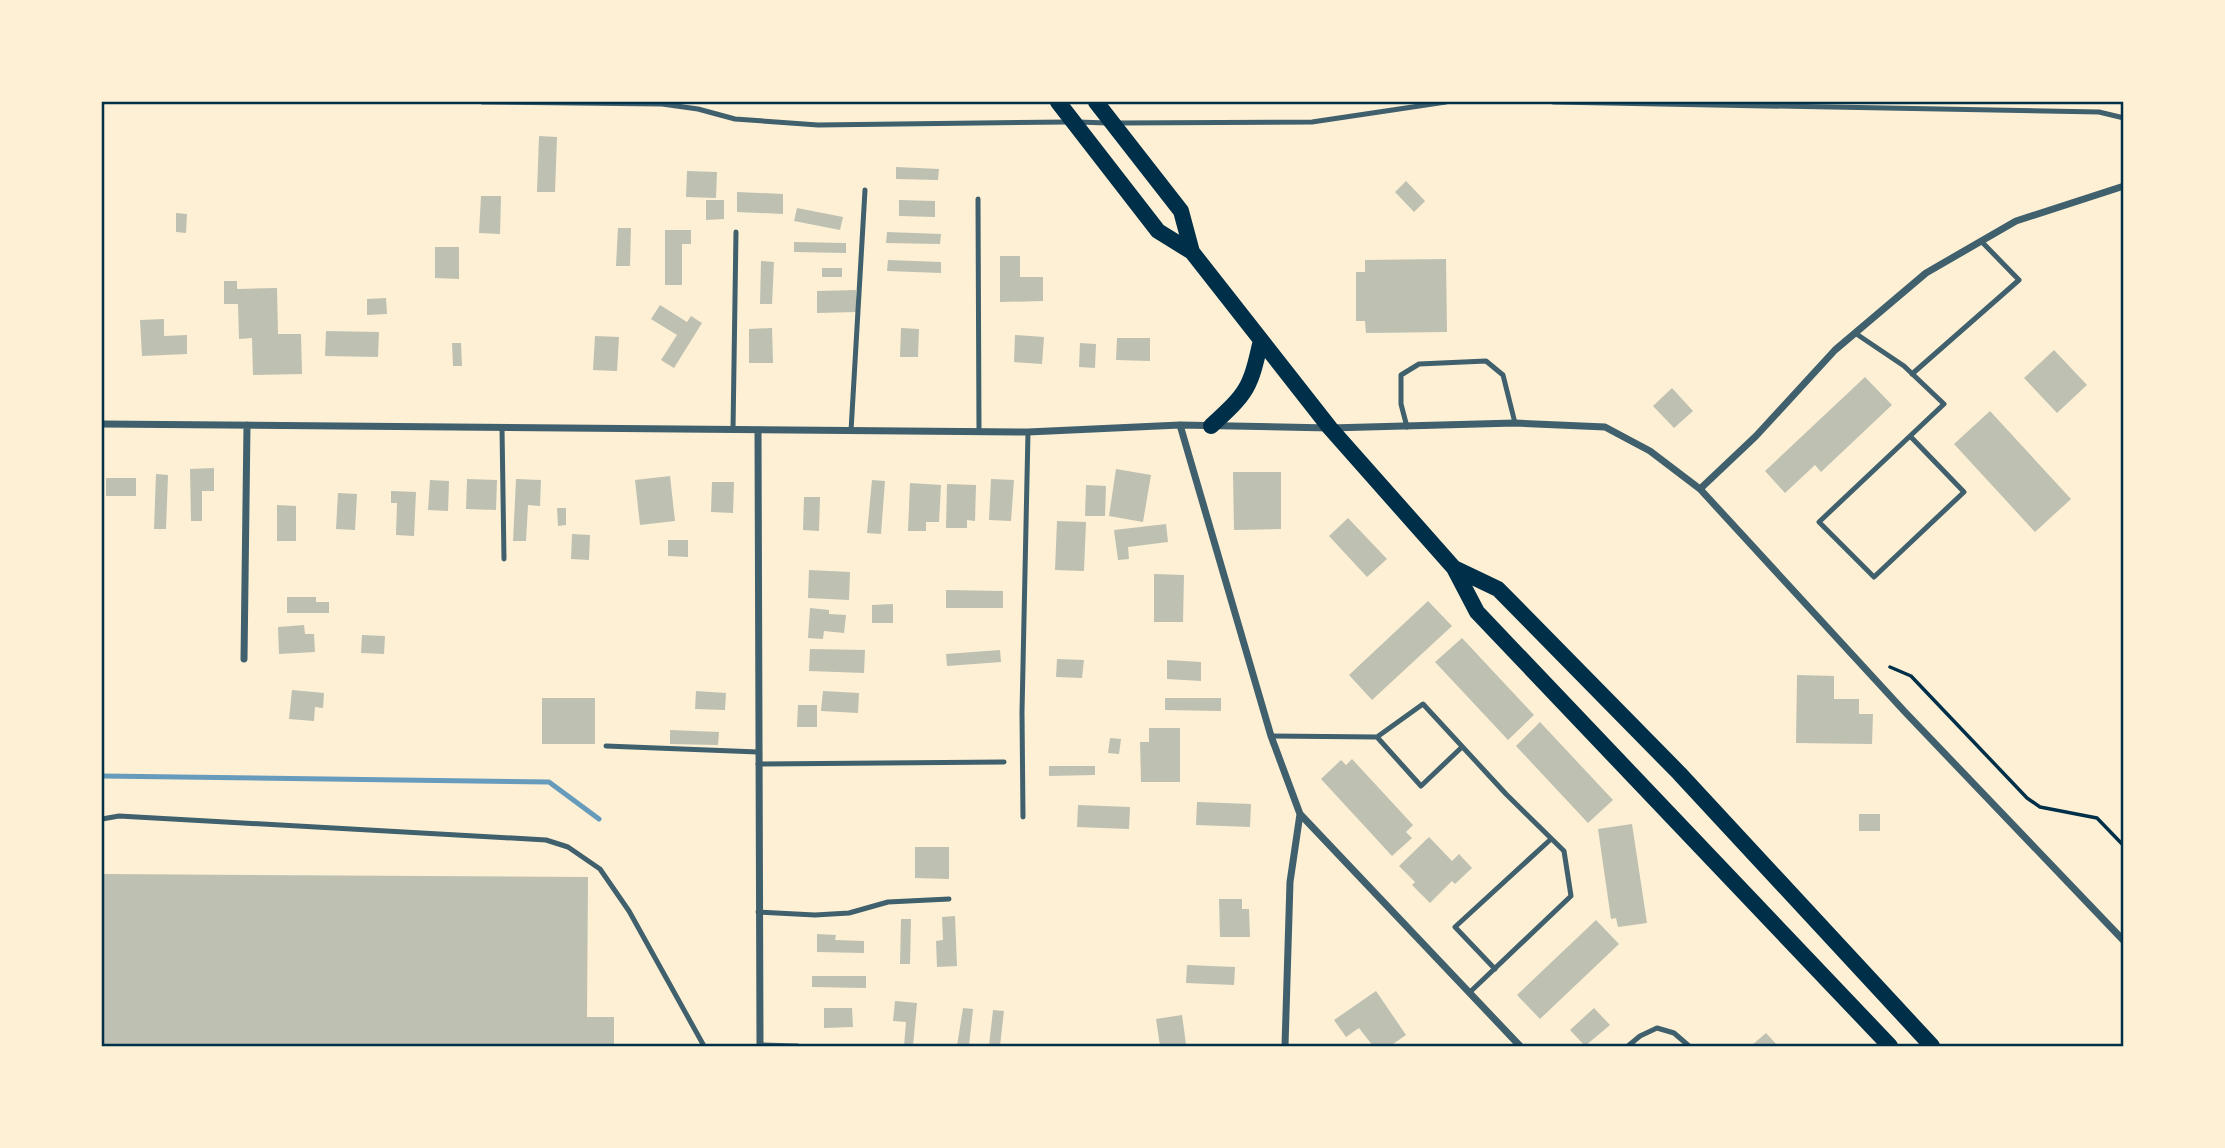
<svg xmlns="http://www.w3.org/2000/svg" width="2225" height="1148" font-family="'PT Sans Narrow',sans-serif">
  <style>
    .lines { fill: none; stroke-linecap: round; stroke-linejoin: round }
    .stream { stroke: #669bbc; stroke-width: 5 }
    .building { fill: #bec0b2 }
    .path { stroke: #003049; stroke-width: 3.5 }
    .service { stroke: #3f606c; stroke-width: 5 }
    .minor { stroke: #3f606c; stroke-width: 7 }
    .primary { stroke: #003049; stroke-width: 16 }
    .neatline { fill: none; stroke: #003049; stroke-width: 2.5 }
  </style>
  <rect width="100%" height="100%" fill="#fdf0d5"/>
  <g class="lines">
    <path class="stream" d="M102,776L549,782L599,819"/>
  </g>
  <path class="building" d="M539,136L557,137L555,192H537Z
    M896,167L939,169L938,180L896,179Z
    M687,171L717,172L716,198L686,197Z
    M1406,181L1425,201L1414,212L1395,192Z
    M737,192L783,194V214L737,212Z
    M481,196H501L500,234L479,233Z
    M706,200H724V219L706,220Z
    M899,200L935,201V217L899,216Z
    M797,208L843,217L840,230L794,221Z
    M176,213L187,214L186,233L176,232Z
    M618,228H631L630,266H616Z
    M665,230H691V244H682V285H665Z
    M887,232L941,234L940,244L886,243Z
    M794,242L846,243V253L794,252Z
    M435,247H459V279L435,278Z
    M1000,256H1020V277H1043V301L1000,302Z
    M1446,259L1447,332L1366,333L1365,321H1356V272H1365V260Z
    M888,260L941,262V273L887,271Z
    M761,261L774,262L772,304H760Z
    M822,268H842V277H822Z
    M224,281H237V289L277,288L278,334H301L302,374L253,375L252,338L239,339L238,304H224Z
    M856,290V312L817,313V291Z
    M386,298L387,314L367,315V299Z
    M660,305L687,322L691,316L702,323L674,368L661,360L677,335L651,319Z
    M164,319V336L187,335V354L142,356L140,320Z
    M772,328L773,363H749V329Z
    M901,328L919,329L918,357H900Z
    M326,331L379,332L378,357L325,356Z
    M1015,335L1044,337L1042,364L1014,362Z
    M595,336L619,337L617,371L593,370Z
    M1117,338H1150V361L1116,360Z
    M452,343H461L462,366H453Z
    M1080,343L1096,344L1095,368L1079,367Z
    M2054,350L2087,385L2057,413L2024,378Z
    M1865,377L1892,405L1821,472L1815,465L1785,493L1765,471Z
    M1672,388L1693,411L1674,428L1653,406Z
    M1990,411L2071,499L2035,532L1954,444Z
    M214,468V491H202V521H191L190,469Z
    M1116,469L1151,475L1143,522L1109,516Z
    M1233,472H1281V529L1234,530Z
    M156,474L168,475L166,529H154Z
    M670,476L675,521L640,525L635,480Z
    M106,478H136V496H106Z
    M467,479L497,480L496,510L466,509Z
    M516,479L541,480L540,506L528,505L526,541H513Z
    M991,479L1014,480L1011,521L989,520Z
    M430,480L449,481L448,511L428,510Z
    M872,480L885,481L881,534L867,533Z
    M712,482H734L733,513L711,512Z
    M910,483L941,485L939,522H926V531H908Z
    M947,484L976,485L975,521L967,520V528H946Z
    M1086,485L1106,486L1105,516H1085Z
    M391,491L416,492L414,536L396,535L397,503H391Z
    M338,493L357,494L355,530L336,529Z
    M804,497H820L819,531L803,530Z
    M277,505L296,506V541H277Z
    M557,508H566V525L558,526Z
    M1348,518L1387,559L1367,577L1329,536Z
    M1057,521L1086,522L1084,571L1055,570Z
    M1166,524L1168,542L1128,547L1129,559L1118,560L1114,530Z
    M572,534L590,535L589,560L571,559Z
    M668,540H688V557L668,556Z
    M809,570L850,572L849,600L808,598Z
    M1154,574L1184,575L1183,622H1154Z
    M946,590L1003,591V608H946Z
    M287,597H316V602H329V613H287Z
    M1428,601L1452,626L1372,700L1349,675Z
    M893,604V623H872V605Z
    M810,608L829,610V614L846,615L844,633L824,631L823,639L808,638Z
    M304,625L305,634H314L315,652L279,654L278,627Z
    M362,635L385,636L384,654L361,653Z
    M1462,638L1534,715L1508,740L1435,662Z
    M810,649L865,650L864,673L809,671Z
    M1000,650L1001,662L947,666L946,654Z
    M1057,659L1084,660L1082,678L1056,677Z
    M1167,660L1201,662V681L1167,679Z
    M1797,675L1834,676V699H1859V714H1873L1872,744L1796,743Z
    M292,690L324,693L323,708L315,707L314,721L289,719Z
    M696,691L726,693L725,710L695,709Z
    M823,691L859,693L858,713L821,711Z
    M542,698H595V744H542Z
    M1165,698H1221V711L1165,710Z
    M798,705H817V727H797Z
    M1540,722L1613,800L1588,823L1516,746Z
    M1149,728H1180V782H1141L1140,742H1149Z
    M670,730L719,732L718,745L670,744Z
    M1110,738L1121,739L1119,754L1108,753Z
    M1352,759L1413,825L1406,832L1412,838L1392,856L1321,779L1341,760L1346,765Z
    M1049,766H1095V775L1049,776Z
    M1197,802L1251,804L1250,827L1196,825Z
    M1078,805L1130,807L1129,829L1077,827Z
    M1859,814H1880V831H1859Z
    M1632,824L1647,923L1618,927L1616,918L1611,919L1598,829Z
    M1429,837L1452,861L1459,854L1472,868L1455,884L1452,881L1430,903L1412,885L1415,882L1399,866Z
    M915,847H949V879L915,878Z
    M102,874L588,877L587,1017H614V1046H102Z
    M1219,899H1242V909H1249L1250,937H1220Z
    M955,916L957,966L937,967L936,941L943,940L942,917Z
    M901,919H911L910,964H900Z
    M1596,920L1619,944L1540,1019L1517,995Z
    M817,934L836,935L835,940L864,941V953L817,952Z
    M1187,965L1235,967L1234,985L1186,983Z
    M812,976H866V988L812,987Z
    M1376,991L1406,1035L1390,1046H1373L1359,1028L1346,1037L1334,1020Z
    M895,1001L917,1003L913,1046H904L906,1022L893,1021Z
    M824,1008H852L853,1027L824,1028Z
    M963,1008L973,1009L969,1046H957Z
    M1594,1008L1610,1025L1585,1046L1570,1030Z
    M993,1010L1004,1011L1000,1046H989Z
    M1182,1015L1186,1044L1160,1046L1156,1019Z
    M1766,1033L1778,1046H1751Z"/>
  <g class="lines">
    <path class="path" d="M1890,667L1911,676L2027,798L2040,807L2097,818L2124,846"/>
    <path class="service" d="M482,102L662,104L698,109L735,119L818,125L1068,122
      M1553,102L2099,112L2124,118
      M1078,122L1107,123
      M1117,123L1312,122L1446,102
      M978,199L979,432
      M1855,333L1904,366L1944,404L1819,522L1874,577L1964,492L1910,436
      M1912,374L2019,280L1981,241
      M1407,427L1401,404V375L1419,364L1486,361L1503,375L1515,423
      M502,428L504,559
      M733,430L736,232
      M851,431L865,190
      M1271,736L1377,737L1423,704L1506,794L1564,851L1571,896L1469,993
      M1377,737L1421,786L1462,747
      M606,746L758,752
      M758,764L1004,762
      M1023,817L1022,712L1028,432
      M102,819L119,816L546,840L568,847L600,869L629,911L704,1046
      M758,912L815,915L849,913L888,902L949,899
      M1495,969L1455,927L1551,839
      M760,1045L798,1046
      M1628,1046L1640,1036L1657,1028L1674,1033L1689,1046"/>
    <path class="minor" d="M102,424L1028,432L1180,425L1330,428L1515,423L1605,427L1650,451L1700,489L1905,712L2124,941
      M1180,425L1271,736L1300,814L1290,882L1285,1046
      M758,430L760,1046
      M1700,489L1756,436L1835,350L1926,273L2016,221L2124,186
      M244,659L247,425
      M1300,814L1520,1046"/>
    <path class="primary" d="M1058,102L1158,231L1192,252L1330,428L1454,568L1477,612L1890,1046
      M1096,102L1181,211L1192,252
      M1211,426C1248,392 1250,389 1261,340
      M1454,568L1498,589L1679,773L1932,1046"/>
  </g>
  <rect width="2225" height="1148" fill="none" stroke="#fdf0d5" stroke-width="206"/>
  <rect x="103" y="103" width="2019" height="942" class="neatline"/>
</svg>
